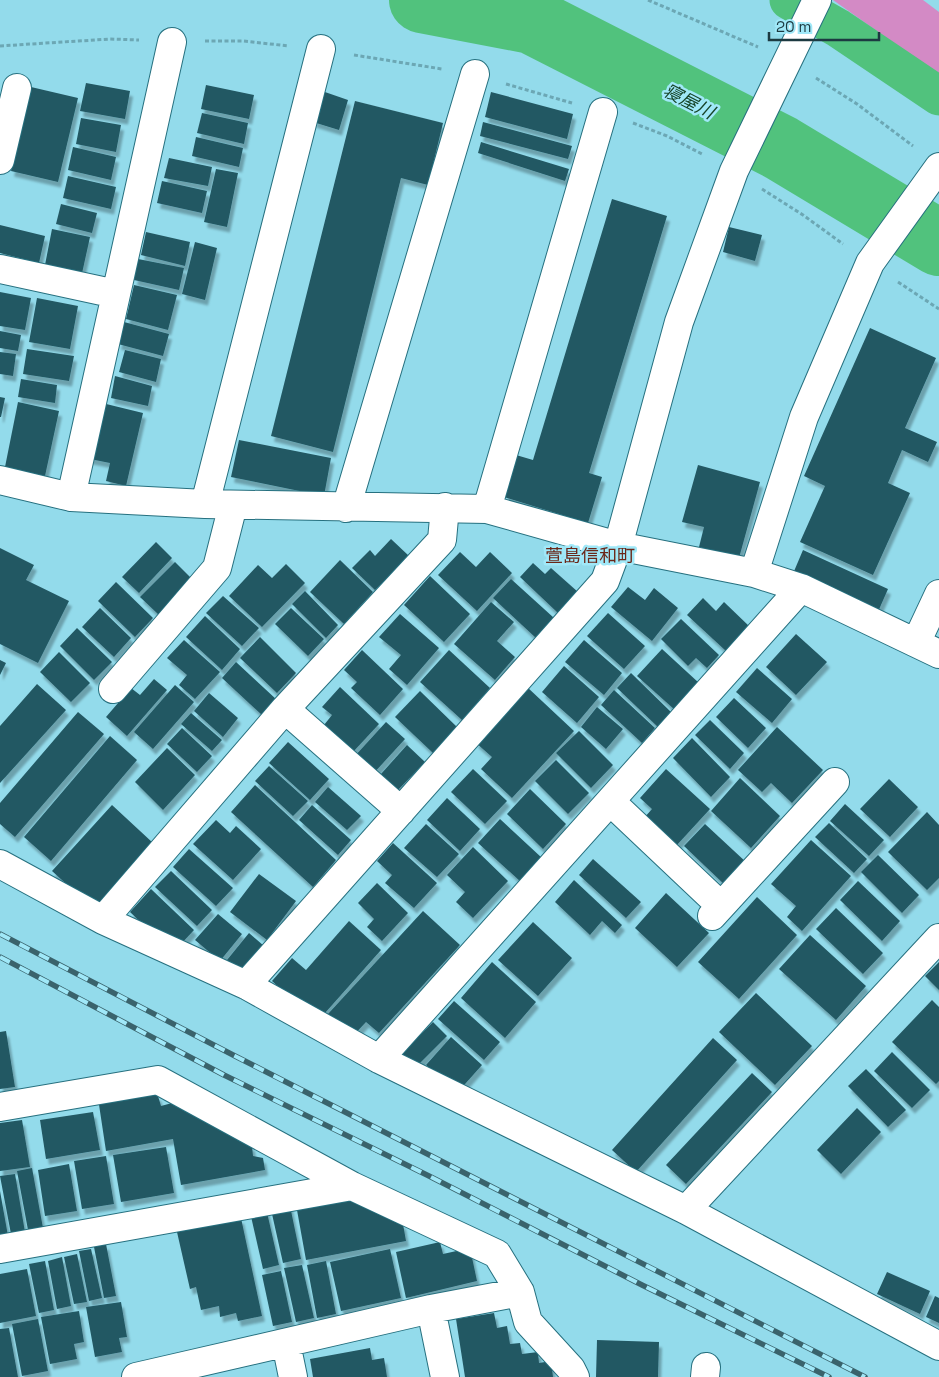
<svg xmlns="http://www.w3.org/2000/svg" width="939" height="1377" font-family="'Space Grotesk','Noto Sans JP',sans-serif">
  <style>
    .green { fill: #d38ac5 }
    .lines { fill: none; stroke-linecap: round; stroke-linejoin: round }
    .canal { stroke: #51c27d; stroke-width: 39 }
    .river { stroke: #51c27d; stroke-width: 66 }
    .building { fill: #235863; filter: url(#shadow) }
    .minor-casing { stroke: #26707f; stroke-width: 30 }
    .path { stroke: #6ca7b4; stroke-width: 3; stroke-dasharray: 4 2.5; stroke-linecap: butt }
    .minor { stroke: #fff; stroke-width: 28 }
    .rail-casing { stroke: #3a636c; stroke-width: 5.5 }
    .rail { stroke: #a0e8f8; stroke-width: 4; stroke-dasharray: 11; stroke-linecap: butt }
    .labels { text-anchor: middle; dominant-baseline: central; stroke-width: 5; stroke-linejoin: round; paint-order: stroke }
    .water-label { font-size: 18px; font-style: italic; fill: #174529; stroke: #a0e8f8 }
    .neighbourhood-label { font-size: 18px; fill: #6a2719; stroke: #a0e8f8 }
  </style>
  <defs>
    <filter id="shadow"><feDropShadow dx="3" dy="5.5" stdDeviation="1" flood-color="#0004"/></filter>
  </defs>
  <rect width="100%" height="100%" fill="#93dbeb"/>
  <path class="green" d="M833,0H923L939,12V75Z"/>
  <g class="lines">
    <path class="canal" d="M789,0L838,28L939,96"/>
    <path class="river" d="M422,0L532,21L781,148L939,243"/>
  </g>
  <path class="building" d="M86,83L130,91L125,119L80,111Z
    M206,85L254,95L249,119L201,109Z
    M31,87L78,98L58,182L11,171Z
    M322,91L348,100L339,130L313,122Z
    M491,92L573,114L567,139L485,117Z
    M355,101L443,123L428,185L401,178L333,452L271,436Z
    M202,113L248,123L244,144L197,133Z
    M81,118L121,125L116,152L76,144Z
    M483,122L572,146L568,159L480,136Z
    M196,137L243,148L239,167L192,156Z
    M481,142L569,169L565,181L478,153Z
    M73,147L116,157L111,180L68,170Z
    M169,158L212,167L208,186L164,178Z
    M216,169L238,173L227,227L204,222Z
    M68,176L116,187L111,209L63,198Z
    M162,181L207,191L202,213L157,203Z
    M612,199L667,216L589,473L602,477L588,523L504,497L516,455L533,460Z
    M61,204L97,213L92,233L56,224Z
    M0,225L45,236L39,263L0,253Z
    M729,227L762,235L755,261L723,252Z
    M52,229L90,237L81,278L44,270Z
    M146,232L190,242L185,266L141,255Z
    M195,242L217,248L205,300L182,294Z
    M138,259L184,268L179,290L134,280Z
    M134,285L177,295L168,330L126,319Z
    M0,292L31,298L25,330L0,326Z
    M37,298L78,306L70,349L29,342Z
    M124,322L169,334L163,356L118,344Z
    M870,328L936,358L905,428L937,442L928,462L902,450L888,483L910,493L873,575L800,542L825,486L804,476Z
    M0,331L21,335L18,351L0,348Z
    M27,349L74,356L69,381L23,374Z
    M125,350L161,359L156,382L119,372Z
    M0,352L16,354L13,376L0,374Z
    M115,376L152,386L148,406L111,398Z
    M21,379L57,385L55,403L18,397Z
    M0,397L5,398L1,417H0Z
    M18,402L59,411L45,476L5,467Z
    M98,402L143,413L126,486L106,481L110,463L85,458Z
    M239,440L331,458L324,496L231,477Z
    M698,465L760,482L739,558L699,547L704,527L682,522Z
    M391,539L409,556L375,590L352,568L370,550L375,556Z
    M156,542L172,558L139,593L122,577Z
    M0,548L34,565L26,580L69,601L38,663L0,644Z
    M803,550L888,589L877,614L792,576Z
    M460,552L476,567L490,552L512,573L477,611L438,575Z
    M340,560L373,592L344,624L310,592Z
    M175,562L193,580L159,615L140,597Z
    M533,563L545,574L551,568L578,592L558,613L520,577Z
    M286,564L305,583L262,627L229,596L258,565L272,578Z
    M430,576L470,614L444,642L404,605Z
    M511,579L554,618L536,638L493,598Z
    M116,582L153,618L135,637L98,601Z
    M628,587L645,600L654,588L678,608L652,641L611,607Z
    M305,591L338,625L326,638L292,604Z
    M223,596L259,628L242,646L206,613Z
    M703,598L716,611L724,602L750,627L726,651L687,615Z
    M491,602L514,622L497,641L515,657L495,680L454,644Z
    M100,608L131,638L114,657L82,627Z
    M291,608L324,639L308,656L275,624Z
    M608,613L645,646L624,669L587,636Z
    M400,614L439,648L407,685L389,669L401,655L379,637Z
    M205,616L240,649L222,670L186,637Z
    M681,619L719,655L707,668L696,658L688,666L661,639Z
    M77,628L112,662L94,680L60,646Z
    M796,634L827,662L796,695L766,667Z
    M260,637L296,673L277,693L240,658Z
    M184,640L220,672L195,699L179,685L187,675L167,658Z
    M584,640L622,673L604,695L565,662Z
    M662,649L699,683L675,710L637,676Z
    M362,650L403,689L380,715L351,688L357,682L344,670Z
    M449,650L490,688L462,720L420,682Z
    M59,652L90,683L71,702L40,672Z
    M0,660L6,663L0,675Z
    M236,662L277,700L262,715L222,678Z
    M564,666L599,697L577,723L542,692Z
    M757,668L792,699L772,723L736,692Z
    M631,673L673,714L659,728L617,688Z
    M154,679L167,690L127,736L106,717L131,688L140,695Z
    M37,684L66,710L0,783V726Z
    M175,685L194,702L153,749L134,732Z
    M340,687L379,724L353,752L324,725L332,715L322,707Z
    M527,687L574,731L512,798L481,769L492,757L475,742Z
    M614,690L655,728L642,743L601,705Z
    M420,691L457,727L433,753L395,717Z
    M209,693L238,718L223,737L194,711Z
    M734,698L766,728L748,748L716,717Z
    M597,707L623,729L606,749L581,727Z
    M78,712L104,734L15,837L0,824V803Z
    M191,713L222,740L212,751L181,724Z
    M710,720L744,753L730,769L695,735Z
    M386,722L405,739L373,774L354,757Z
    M777,727L823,770L792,803L771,783L762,792L738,770Z
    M182,728L212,756L197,772L167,744Z
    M579,731L613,765L591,788L556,753Z
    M110,736L137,760L51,861L24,837Z
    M692,738L730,777L711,797L673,758Z
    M288,742L329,779L310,800L269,763Z
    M407,745L425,762L398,790L381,774Z
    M167,748L195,775L163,810L135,782Z
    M556,760L589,793L568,814L535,781Z
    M269,766L308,801L293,816L255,781Z
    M473,769L507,801L485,824L451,792Z
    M666,769L710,809L676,846L644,818L652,809L640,798Z
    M740,778L780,816L751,848L711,811Z
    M889,779L918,807L890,837L860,809Z
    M255,785L336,860L313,887L231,812Z
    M328,787L361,816L347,830L315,802Z
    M530,789L566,824L543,849L507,814Z
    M447,798L480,829L460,851L427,820Z
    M845,804L884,840L869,856L830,821Z
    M112,805L153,843L94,909L52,871Z
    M312,805L351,840L338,855L299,820Z
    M927,812L939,825V878L927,890L888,852Z
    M500,819L542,858L521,882L478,843Z
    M216,820L230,833L236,826L261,849L233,880L193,844Z
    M829,823L867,859L854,873L815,837Z
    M426,824L459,854L437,877L404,848Z
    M705,824L747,863L726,886L684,846Z
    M811,840L851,876L802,931L787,917L796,906L771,884Z
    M393,843L437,883L414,908L385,883L392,875L377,861Z
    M473,847L508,881L473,918L456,902L465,892L447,875Z
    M189,849L233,888L216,906L173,867Z
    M878,855L919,895L902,913L861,872Z
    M593,859L641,902L626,918L579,875Z
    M171,871L212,910L197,926L155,887Z
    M259,874L296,901L267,940L230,912Z
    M574,880L622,925L615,933L602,921L590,935L555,902Z
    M858,881L900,921L882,941L840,900Z
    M377,883L408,913L382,941L367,927L374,919L358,903Z
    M151,889L194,930L181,944L149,930L130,912Z
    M666,893L709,933L677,967L635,928Z
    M757,897L797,935L739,999L698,962Z
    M836,908L883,953L863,974L816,929Z
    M423,911L460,945L379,1033L366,1022L352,1037L328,1014Z
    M218,914L242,934L220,961L195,940Z
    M349,921L381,950L317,1022L272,981L292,958L306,970Z
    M533,922L572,958L538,996L498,960Z
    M249,933L264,946L240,972L227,960Z
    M810,935L866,986L836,1020L779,969Z
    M492,962L536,1002L505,1038L461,998Z
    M939,962V990L925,976Z
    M756,993L812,1046L775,1085L719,1032Z
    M932,1000L939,1007V1081L936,1084L892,1042Z
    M454,1001L500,1042L484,1060L438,1019Z
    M433,1022L447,1036L414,1069L400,1055Z
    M6,1031L15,1087L0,1089V1032Z
    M451,1037L482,1065L457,1093L426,1065Z
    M713,1038L737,1060L636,1172L612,1150Z
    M892,1052L930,1090L912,1108L874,1071Z
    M866,1069L906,1110L888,1127L848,1086Z
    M752,1073L772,1092L686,1184L666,1165Z
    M143,1090L158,1096L161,1106L172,1103L252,1146L253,1156L263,1158L265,1170L181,1185L173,1139L106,1151L98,1098Z
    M857,1108L881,1132L841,1174L817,1150Z
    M93,1112L100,1150L46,1159L40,1120Z
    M22,1120L30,1167L0,1171V1123Z
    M166,1147L174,1193L121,1202L113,1155Z
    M106,1156L114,1204L82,1209L74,1161Z
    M69,1164L77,1211L45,1216L38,1170Z
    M32,1168L43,1228L28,1230L17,1171Z
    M15,1174L25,1232L11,1234L0,1176Z
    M0,1191L8,1236L0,1237Z
    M339,1193L403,1224L406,1241L306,1260L297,1210Z
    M289,1201L301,1259L283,1263L270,1205Z
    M266,1208L279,1265L263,1269L250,1212Z
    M241,1218L262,1316L238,1321L236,1313L220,1317L219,1306L201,1310L196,1287L190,1289L177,1232Z
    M440,1242L443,1254L470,1248L477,1281L406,1298L396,1252Z
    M106,1244L116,1296L104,1298L94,1247Z
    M91,1249L102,1298L89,1301L79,1251Z
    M390,1249L401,1298L341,1311L330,1262Z
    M77,1254L87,1302L74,1304L64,1257Z
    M62,1257L71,1306L57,1309L48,1261Z
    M45,1261L54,1310L39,1313L29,1264Z
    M326,1261L336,1314L317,1318L307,1265Z
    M302,1265L314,1318L296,1322L284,1268Z
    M27,1269L36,1316L0,1323V1274Z
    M281,1271L292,1322L273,1326L262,1275Z
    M887,1272L930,1291L920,1314L877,1294Z
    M935,1296L939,1298V1323L926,1317Z
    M121,1302L127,1337L119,1338L122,1352L95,1357L86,1307Z
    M79,1311L84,1342L74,1344L77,1359L50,1364L41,1317Z
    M494,1313L497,1328L507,1326L510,1344L520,1343L522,1354L538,1352L539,1363L551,1361L553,1377H465L456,1319Z
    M38,1319L48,1371L22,1376L12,1324Z
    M9,1328L18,1377H0V1329Z
    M597,1340L659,1342L658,1377H596Z
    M370,1348L372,1360L384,1358L387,1377H313L310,1359Z"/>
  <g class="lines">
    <defs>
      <path id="minor" d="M0,160L17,88
        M0,269L116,294
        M0,480L71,497L205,504L487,509L618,546L754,573L801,588L939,654
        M71,497L172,42
        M205,504L321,49
        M346,508L475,74
        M487,509L603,112
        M754,573L804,417L870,263L939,167
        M916,643L939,594
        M113,689L217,568L233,505
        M285,709L401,811
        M610,801L721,906
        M0,864L103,920L246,985L379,1059L686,1210L939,1346
        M712,916L835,782
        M103,920L285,709L442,540L445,507
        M246,985L605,581L618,546L679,322L734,171L817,0
        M379,1059L801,588
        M0,1107L158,1080L352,1186L497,1254L520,1292L528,1322L571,1369L575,1377
        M686,1210L939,938
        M0,1249L352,1186
        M431,1309L445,1377
        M286,1343L293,1377
        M136,1377L431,1309L520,1292
        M705,1377L706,1367"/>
    </defs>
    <use href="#minor" class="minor-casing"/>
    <path class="path" d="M648,0L758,47
      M205,41H243L289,46
      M0,46L110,39L139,40
      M354,55L442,69
      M816,78L857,104L913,146
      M506,84L572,103
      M633,123L667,136L704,155
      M762,189L803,215L843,244
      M898,282L939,309"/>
    <use href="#minor" class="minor"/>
    <defs>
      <path id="rail" d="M0,934L235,1056L865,1377
        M0,957L224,1075L429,1176L642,1285L829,1377"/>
    </defs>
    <use href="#rail" class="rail-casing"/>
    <use href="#rail" class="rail"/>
  </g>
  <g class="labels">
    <g class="water-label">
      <text transform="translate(689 101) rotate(27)">寝屋川</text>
    </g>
    <g class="neighbourhood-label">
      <text x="590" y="555">萱島信和町</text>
    </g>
  </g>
  <path d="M769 32v8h110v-8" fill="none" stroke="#1c3a41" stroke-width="2.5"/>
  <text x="776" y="32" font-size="15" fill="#1c3a41" stroke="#a0e8f8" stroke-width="4" paint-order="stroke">20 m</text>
</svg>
